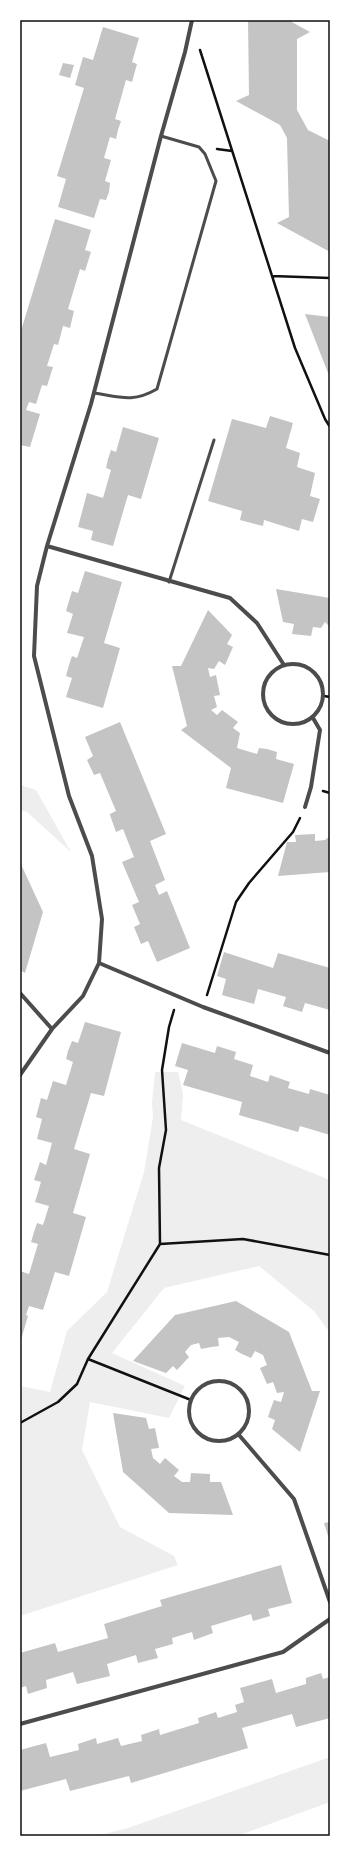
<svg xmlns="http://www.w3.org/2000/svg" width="350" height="1856" font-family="Bitter,serif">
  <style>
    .green { fill: #eee }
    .building { fill: #c4c4c4 }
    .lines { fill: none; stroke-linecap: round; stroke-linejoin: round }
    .path { stroke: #111; stroke-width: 2.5 }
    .service { stroke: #4c4c4c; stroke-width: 3 }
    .minor { stroke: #4c4c4c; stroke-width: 4 }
    .neatline { fill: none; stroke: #111; stroke-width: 1.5 }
  </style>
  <rect width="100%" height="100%" fill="#fff"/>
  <path class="green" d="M20,785L36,790L71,852L27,812L20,810Z
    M155,1072H178L183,1094L181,1120L330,1180V1333L314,1311L259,1266L164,1288L112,1353L185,1386L169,1418L90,1402L82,1450L120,1527L174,1556L178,1565L20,1616V1386L50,1392L67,1331L107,1292L144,1172L153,1117L152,1103Z
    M330,1757V1802L237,1836H96L128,1828Z"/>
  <path class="building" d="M248,20H288L310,32L297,39V110L308,130L330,141V252L277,223L289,217L287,138L280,125L236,101L249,95Z
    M103,27L139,38L132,62L137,64L132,82L126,80L115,119L121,121L118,130L116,139L110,137L104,158L111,160L105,181L110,183L109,192L106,200L100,199L94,218L58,207L66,179L57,176L84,88L75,85L83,57L93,60Z
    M63,63L74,65L70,78L59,75Z
    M55,219L91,230L85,250L91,252L85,271L80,269L68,309L74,311L70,328L63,326L58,345L54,344L47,366L53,367L47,386L42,385L36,404L29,402L26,410L40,414L30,447L20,445V334Z
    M305,314L330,317V378Z
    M270,416L293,423L286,448L300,453L297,467L315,473L310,496L320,499L313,522L302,519L299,531L264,520L263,526L240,520L242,511L208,501L232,419L266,428Z
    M123,427L159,438L141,499L128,495L113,546L91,540L93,531L78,527L87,493L103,498L111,470L106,468L108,459L111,450L116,452Z
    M85,571L122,582L104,643L120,648L103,708L66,697L72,678L66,676L69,665L72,656L77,658L84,637L67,633L73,614L66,611L72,591L78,593Z
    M276,589L330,598V627L325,622L321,628L313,627L311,636L292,634L294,624L283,622Z
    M208,610L232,635L227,644L233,647L225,665L219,661L214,669L208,668L210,677L216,675L220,695L214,696L217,707L211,710L217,715L222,710L238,722L233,728L240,733L237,748L257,754L259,748L267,749L277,752L276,759L294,764L283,803L226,788L231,768L181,730L187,726L172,666H181Z
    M120,722L166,834L150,841L165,880L155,885L159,895L167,891L190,948L157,962L148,941L141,944L134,927L140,924L132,905L139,902L122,862L134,857L123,829L116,832L110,815V814L116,811L100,773L94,775L87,760L93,756L85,737Z
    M315,834V841L325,840L330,836V872L278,876L287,842H296L295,835Z
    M20,862L43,912L25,973L20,970Z
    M224,952L273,968L278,953L330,968V1010L305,1003L302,1012L283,1006L286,997L258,989L254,1004L222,995L226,979L217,976Z
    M85,1022L121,1032L104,1096L91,1093L74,1149L90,1154L73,1213L86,1217L69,1276L55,1272L43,1310L29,1306L26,1315L28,1316L20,1343V1271L29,1274L38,1244L31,1242L34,1232L37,1223L43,1225L49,1206L35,1202L41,1182L34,1180L40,1162L46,1165L52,1143L37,1139L42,1119L36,1117L41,1098L47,1100L53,1081L66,1085L73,1062L66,1059L68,1051L72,1041L78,1043Z
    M182,1043L215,1053L217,1046L236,1052L234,1059L253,1065L250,1076L268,1082L270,1075L290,1082L288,1088L309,1094L310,1089L330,1095V1135L300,1126L298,1132L239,1115L242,1102L183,1085L188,1070L175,1066Z
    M236,1301L289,1332L312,1391H320L300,1452L272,1429L275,1420L268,1417L271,1408L274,1400L281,1402L284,1392L277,1393L273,1382L267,1384L260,1368L267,1365L263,1355L255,1351L251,1358L242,1354L235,1350L239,1342L229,1337L218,1338L219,1346L211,1347L201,1349L199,1343L191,1345L185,1352L189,1357L177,1370L173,1366L166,1373L133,1361L175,1315Z
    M113,1413L146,1418L149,1429L155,1428L159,1448L151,1449L153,1458L160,1464L165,1458L179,1470L174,1476L182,1482H190L191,1473L210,1474V1482H221L233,1515L169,1513L123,1472Z
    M330,1522V1542L324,1523Z
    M281,1565L292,1603L268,1609L270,1616L253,1621L251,1614L211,1626L213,1633L194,1640L192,1632L172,1638L173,1644L155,1649L158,1658L138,1663L136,1655L107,1664L110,1676L77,1684L73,1672L46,1680L47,1688L28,1694L26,1686L20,1688V1653L55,1643L58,1652L108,1638L104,1624L162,1606L160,1600Z
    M321,1673L323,1679L330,1677V1718L296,1727L292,1714L242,1728L248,1748L131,1783L129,1776L70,1791L66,1779L20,1791V1750L46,1743L50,1757L79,1750L78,1744L96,1738L97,1744L118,1738L121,1746L142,1741L141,1735L159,1729L160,1735L199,1723L198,1718L216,1712L218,1718L237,1712L235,1705L244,1702L240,1688L272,1679L276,1693L306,1684V1678Z"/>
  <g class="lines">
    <path class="path" d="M200,50L295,348L325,419L330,427
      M217,149L232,151
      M272,276L330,278
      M324,696L330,697
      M323,791L330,793
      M207,995L236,902L249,883L293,832L300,818
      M160,1244L243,1239L330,1255
      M88,1359L191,1400
      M20,1423L58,1402L77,1384L88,1359L160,1244L159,1168L166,1130L162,1070L169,1027L174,1010"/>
    <path class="service" d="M94,393C120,397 133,403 157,389L216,181L205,154L199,147L161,136
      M169,582L214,440"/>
    <path class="minor" d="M47,546L230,598L257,623L284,665
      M263 694a30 30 0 1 1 60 0a30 30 0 1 1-60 0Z
      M305,807L311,787L320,730L313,718
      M99,963L203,1007L330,1053
      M20,993L52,1029
      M20,1075L52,1029L83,996L99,963L102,919L92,856L69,796L34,656L37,586L47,546L91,404L161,136L185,52L192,20
      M189 1411a30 30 0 1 1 60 0a30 30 0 1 1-60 0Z
      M239,1435L294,1499L330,1602
      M20,1724L283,1652L330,1619"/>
  </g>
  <rect width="350" height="1856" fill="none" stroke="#ffffff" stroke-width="42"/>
  <rect x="21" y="21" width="308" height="1814" class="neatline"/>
</svg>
